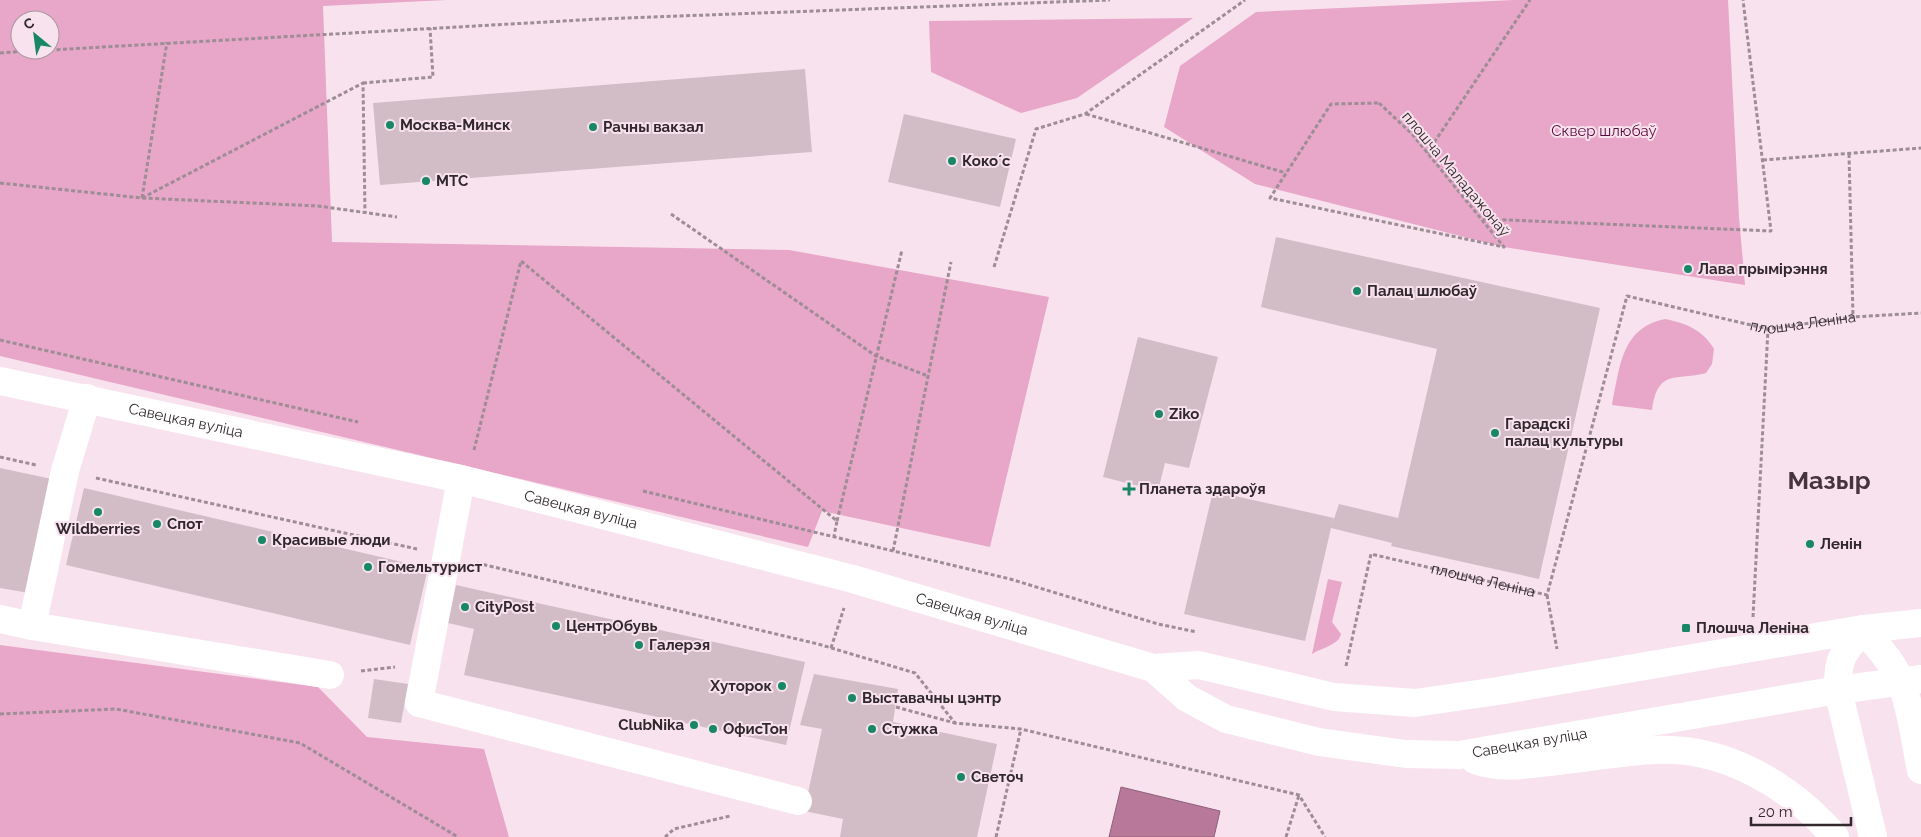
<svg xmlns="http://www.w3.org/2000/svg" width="1921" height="837" font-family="Raleway,sans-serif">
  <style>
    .green { fill: #e8a6c9; fill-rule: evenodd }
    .water { fill: #b7789a; stroke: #8e6079 }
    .building { fill: #d2bdc7 }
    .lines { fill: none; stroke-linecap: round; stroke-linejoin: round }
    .path { stroke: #9d8d95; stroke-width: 3; stroke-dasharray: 4 2.5; stroke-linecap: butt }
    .minor { stroke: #fff; stroke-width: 28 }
    .major { stroke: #fff; stroke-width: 28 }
    .poi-dot { fill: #188765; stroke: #f8e2ed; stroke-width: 2 }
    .labels { text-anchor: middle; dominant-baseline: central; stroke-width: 4; stroke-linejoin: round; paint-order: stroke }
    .poi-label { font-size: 15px; font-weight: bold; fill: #30282c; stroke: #f8e2ed; text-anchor: start }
    .park-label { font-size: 15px; fill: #56083b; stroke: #f8e2ed }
    .street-label { font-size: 15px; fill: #30282c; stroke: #f8e2ed }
    .town-label { font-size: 25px; font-weight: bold; fill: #45343c; stroke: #f8e2ed }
  </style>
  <rect width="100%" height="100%" fill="#f8e2ed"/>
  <path class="green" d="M0,0H447L323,6L332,242L789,250L1049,297L990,547L822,511L808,547L0,356ZM20,20H50V50H20Z
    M1514,0H1728L1739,217L1745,285L1504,247L1255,184L1164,127L1180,66L1256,12Z
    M1193,18L1077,98L1021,113L931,72L929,21Z
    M1665,319C1686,323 1703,330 1714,349L1712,364L1706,373C1676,381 1658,368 1652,410L1612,405C1620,367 1621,328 1665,319Z
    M1328,579L1342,582L1332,622L1341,634C1339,645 1321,648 1312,654Z
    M0,645L318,687L367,737L484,749L509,837H0Z"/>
  <path class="water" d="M1121,787L1220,811L1214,837H1109Z"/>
  <path class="building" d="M805,69L812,152L380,185L373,103Z
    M904,114L1016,139L1000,207L888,182Z
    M1276,237L1600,308L1539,579L1391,546L1392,543L1331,528L1305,641L1184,614L1213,491L1334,518L1332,525L1339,504L1398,518L1437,349L1261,307Z
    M1138,337L1218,357L1189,468L1165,463L1158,491L1103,477Z
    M0,468L52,479L29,593L0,588Z
    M84,488L428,568L410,645L66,565Z
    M456,585L805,662L786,745L464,675L474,629L448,623Z
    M814,674L898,689L893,722L997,744L977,837H840L843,819L804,811L822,729L800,725Z
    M374,679L408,684L401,723L368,718Z"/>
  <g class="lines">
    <g class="path">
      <path d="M50,50L599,19L1110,0"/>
      <path d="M0,53L44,50"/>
      <path d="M363,83L433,77L430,28"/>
      <path d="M1379,103L1412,134L1504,247L1270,198L1331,104Z"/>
      <path d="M1086,114L1286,173"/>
      <path d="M1427,153L1530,0"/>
      <path d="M1849,154L1853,317"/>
      <path d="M1763,160L1921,148"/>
      <path d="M0,183L142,198L318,206L397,217"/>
      <path d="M142,198L363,83L365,213"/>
      <path d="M142,198L167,42"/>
      <path d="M671,214L876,356L928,376"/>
      <path d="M1483,219L1771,231L1743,0"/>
      <path d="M994,267L1036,129L1085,114L1245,0"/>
      <path d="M0,340L358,422"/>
      <path d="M474,450L521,261L837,521L834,536"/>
      <path d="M0,457L36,465"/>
      <path d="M96,478L417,549"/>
      <path d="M643,491L1010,579L1158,624L1197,632"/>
      <path d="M837,521L902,250"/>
      <path d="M893,551L951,262"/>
      <path d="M477,563L818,644L915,673L955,723L1021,729L1299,795L1325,837"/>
      <path d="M1547,595L1557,649"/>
      <path d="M1753,617L1768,329"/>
      <path d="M831,648L844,608"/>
      <path id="s1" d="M1346,666L1371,554L1547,595L1627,296L1768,329L1853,317L1921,313"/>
      <path d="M361,671L395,667"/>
      <path d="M896,707L955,723"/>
      <path d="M0,714L116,709L300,743L458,837"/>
      <path d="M665,837L674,829L730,816"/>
      <path d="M996,837L1021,729"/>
      <path d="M1286,837L1299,795"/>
    </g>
    <path class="minor" d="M461,479L419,703L798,801
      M0,619L32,626L65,471L87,398
      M32,626L330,675"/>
    <g class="major">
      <path id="s2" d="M0,381L461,479L853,579L1153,668L1199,665L1334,697L1415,703L1498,691L1863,629L1921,623"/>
      <path d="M1863,629C1843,652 1837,659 1838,690L1873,837"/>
      <path d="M1863,629C1877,646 1893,662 1901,683C1912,710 1915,742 1921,770"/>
      <path id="s3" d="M1153,668L1187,698L1226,719L1319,742L1406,754L1459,755L1838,690L1921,679"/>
      <path d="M1475,760C1500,770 1531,764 1558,761C1590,758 1623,751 1656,750C1726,747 1791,786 1835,837"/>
    </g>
  </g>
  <g class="poi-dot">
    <circle cx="390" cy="125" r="5"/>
    <circle cx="593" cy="127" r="5"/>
    <circle cx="952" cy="161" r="5"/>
    <circle cx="426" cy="181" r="5"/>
    <circle cx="1688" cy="269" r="5"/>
    <circle cx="1357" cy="291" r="5"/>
    <circle cx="1159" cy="414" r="5"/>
    <circle cx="1495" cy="433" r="5"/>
    <path d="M1126.5 481.5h5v5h5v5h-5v5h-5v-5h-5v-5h5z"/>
    <circle cx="98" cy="512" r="5"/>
    <circle cx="157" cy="524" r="5"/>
    <circle cx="262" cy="540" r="5"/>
    <circle cx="1810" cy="544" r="5"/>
    <circle cx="368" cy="567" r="5"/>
    <circle cx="465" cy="607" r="5"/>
    <circle cx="556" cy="626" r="5"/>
    <rect x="1681" y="623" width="10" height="10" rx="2.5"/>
    <circle cx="639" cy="645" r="5"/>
    <circle cx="782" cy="686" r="5"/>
    <circle cx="852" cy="698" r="5"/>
    <circle cx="694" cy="725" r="5"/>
    <circle cx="713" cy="729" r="5"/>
    <circle cx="872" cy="729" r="5"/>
    <circle cx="961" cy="777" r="5"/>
  </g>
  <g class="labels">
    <g class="poi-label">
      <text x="400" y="125">Москва-Минск</text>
      <text x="603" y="127">Рачны вакзал</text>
      <text x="962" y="161">Кокоʼс</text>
      <text x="436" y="181">МТС</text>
      <text x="1698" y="269">Лава прымірэння</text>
      <text x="1367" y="291">Палац шлюбаў</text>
      <text x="1169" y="414">Ziko</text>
      <text x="1505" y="424">Гарадскі<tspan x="1505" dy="17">палац культуры</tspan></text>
      <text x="1139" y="489">Планета здароўя</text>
      <text x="167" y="524">Спот</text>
      <text x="98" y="529" text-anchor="middle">Wildberries</text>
      <text x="272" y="540">Красивые люди</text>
      <text x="1820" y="544">Ленін</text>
      <text x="378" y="567">Гомельтурист</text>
      <text x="475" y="607">CityPost</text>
      <text x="566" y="626">ЦентрОбувь</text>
      <text x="1696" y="628">Плошча Леніна</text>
      <text x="649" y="645">Галерэя</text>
      <text x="772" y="686" text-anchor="end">Хуторок</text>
      <text x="862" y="698">Выставачны цэнтр</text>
      <text x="684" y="725" text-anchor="end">ClubNika</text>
      <text x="723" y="729">ОфисТон</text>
      <text x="882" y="729">Стужка</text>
      <text x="971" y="777">Светоч</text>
    </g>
    <g class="park-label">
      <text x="1604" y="131">Сквер шлюбаў</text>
    </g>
    <g class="street-label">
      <text transform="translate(1456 174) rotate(50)">плошча Маладажонаў</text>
      <text stroke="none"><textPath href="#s1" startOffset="785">плошча Леніна</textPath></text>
      <text stroke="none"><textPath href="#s2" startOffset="190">Савецкая вуліца</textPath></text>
      <text stroke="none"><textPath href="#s2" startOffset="595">Савецкая вуліца</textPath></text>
      <text stroke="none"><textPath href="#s1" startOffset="230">плошча Леніна</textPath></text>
      <text stroke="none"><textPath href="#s2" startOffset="1000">Савецкая вуліца</textPath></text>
      <text stroke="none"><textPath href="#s3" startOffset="398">Савецкая вуліца</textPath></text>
    </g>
    <g class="town-label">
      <text x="1829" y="480">Мазыр</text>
    </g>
  </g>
  <g transform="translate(35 35) rotate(331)"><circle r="24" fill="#f8e2ed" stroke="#a898a0"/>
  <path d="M0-4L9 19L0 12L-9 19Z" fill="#188765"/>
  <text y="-8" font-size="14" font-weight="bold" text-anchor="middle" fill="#30282c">С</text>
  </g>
  <path d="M1751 817v8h100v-8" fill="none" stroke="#30282c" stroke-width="2.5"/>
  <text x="1758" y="817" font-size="15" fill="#30282c" stroke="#f8e2ed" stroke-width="4" paint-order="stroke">20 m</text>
</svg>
